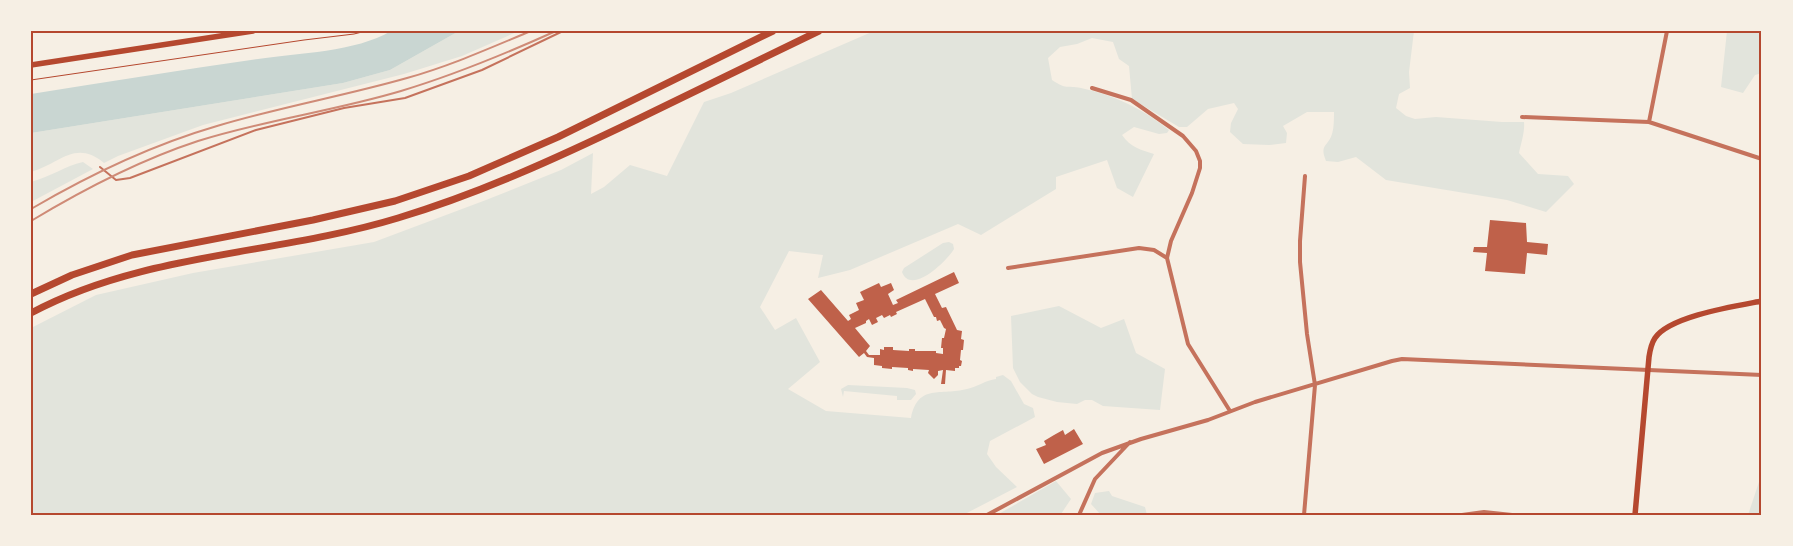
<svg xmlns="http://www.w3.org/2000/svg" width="1793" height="546" font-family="'Asap Condensed',sans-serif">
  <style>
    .green { fill: #e2e4dc }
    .water { fill: #c9d6d2 }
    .building { fill: #bf614a; fill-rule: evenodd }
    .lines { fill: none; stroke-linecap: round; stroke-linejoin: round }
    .path { stroke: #b5482f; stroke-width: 1 }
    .service { stroke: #c5725c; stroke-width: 2 }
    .minor { stroke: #c5725c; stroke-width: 4 }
    .secondary { stroke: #b5482f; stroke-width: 5.5 }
    .motorway { stroke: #b5482f; stroke-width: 7 }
    .rail { stroke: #cf8b77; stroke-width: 2 }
    .neatline { fill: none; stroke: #b5482f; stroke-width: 2 }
  </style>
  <rect width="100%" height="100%" fill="#f6efe4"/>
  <path class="green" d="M459,31H519L462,56L404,74L203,125L118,156L104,163C75,139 60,164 31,172V133L343,83L390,70Z
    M874,31H1414L1409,72L1410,88L1399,94L1396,108L1406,116L1415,119L1436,117L1502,122H1524C1525,132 1521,143 1519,153L1538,174L1568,176L1574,184L1546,212L1507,200L1386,180L1356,157L1338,162L1326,161C1319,144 1328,147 1332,134C1334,128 1334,118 1334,112H1307L1283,126L1287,133L1286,143L1269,145L1243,144L1230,132L1231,123L1238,109L1234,103L1208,109L1187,127H1179L1132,99L1129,66L1119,59L1113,42L1092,38L1077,44L1060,47L1048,58L1052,80C1067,90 1066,85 1081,88C1114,95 1143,109 1169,130L1167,133L1159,134L1134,127L1122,135C1130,147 1141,150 1154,154L1133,197L1117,188L1107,160L1056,177V189L981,235L958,224L850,270L818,278L823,255L789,251L760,307L775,330L796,318L820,362L788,389L826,411L911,418C918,383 941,396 967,389C977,387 986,380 996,379V377L1003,375L1011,381L1024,404L1033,408L1035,417L990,441L987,454L996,467L1017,487L963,515H31V328L96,295L193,273L374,242L486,200L561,170L593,153L591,194L604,187L630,165L667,176L704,102L731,93Z
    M1727,31H1762V73L1755,75L1743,93L1721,87Z
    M83,162L93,169L31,202V182C50,177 65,166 83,162Z
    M949,242L953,244L954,249C947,261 911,296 902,272L904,268L943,243Z
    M1059,306L1101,328L1124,319L1136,353L1165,369L1160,410L1103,406L1092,400H1085L1077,404L1057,402L1038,397L1032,394L1020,382L1013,368L1011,316Z
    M848,385L907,388L915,390L916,394L911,400H897V396L844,391L843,397L841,389Z
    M1762,473V515H1748Z
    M1056,481L1071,499L1061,514L997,515Z
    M1109,491L1112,496L1145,507L1147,515H1101L1091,504L1095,493Z"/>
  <path class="water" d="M391,31H459L390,70L343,83L31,133V94C107,82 182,70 258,59C298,53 356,52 391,31Z"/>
  <path class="building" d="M1490,220L1526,223L1527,242L1548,244L1547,255L1527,253L1525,274L1485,271L1487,253L1473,252L1474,247H1487Z
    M954,272L959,283L935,294L942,308L946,307L957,330L962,331L961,339L964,340L963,350H961L960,360L962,361L961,366H959V368H955V371L946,370L945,384H941L943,370L938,371V375L934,379L928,373L929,370L913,369V371L908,370V368L892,367V369L882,368V366L874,365V358L867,357L864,353L859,357L808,299L821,290L848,321L851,319L849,315L859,310L856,303L864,300L860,292L879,283L881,287L891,283L894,290L888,294L893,305L898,303L896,300ZM925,299L934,317H936L937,321L940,320L944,328L946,329L944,338H942L941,348H943V354L936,353V351H915V349H909V351L893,350V347H884V350L880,349V355H869L866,351L870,346L855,328L866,323V321L869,319L872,325L878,322L876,318L882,315L884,318L890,315L891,317L897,314L896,312Z
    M1074,429L1083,444L1044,464L1036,449L1046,445L1044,441L1054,435L1063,430L1065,435Z"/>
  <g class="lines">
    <path class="path" d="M31,80L304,40L354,34L366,31"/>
    <path class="service" d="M100,167L116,180L130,178L256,130L344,108L405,98L482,70L563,31"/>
    <path class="minor" d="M1092,88L1131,100L1183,136L1196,151L1200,161V168L1192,193L1171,241L1167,258L1188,344L1230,411
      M1522,117L1649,122L1762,159
      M1649,122L1667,31
      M1008,268L1139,248L1154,250L1167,258
      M987,515L1102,453L1141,439L1208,420L1255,402L1392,361L1402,359L1762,375
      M1079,515L1095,479L1130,442
      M1304,515L1315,385L1307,334L1300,262V241L1305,176
      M1462,515L1484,512L1512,515"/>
    <path class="secondary" d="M31,65L253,31
      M1635,515L1649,357C1650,350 1651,344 1655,338C1670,316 1736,306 1762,301"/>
    <path class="motorway" d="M31,294L72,275L132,255L313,220L395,201L469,176L558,137L773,31
      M31,313C145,252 277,255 398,218C481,193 559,157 636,120C697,90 758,61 819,31"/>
    <path class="rail" d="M31,209C89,175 152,145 217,126C280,107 344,96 407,78C450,66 490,48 531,31
      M31,221C84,189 140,160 198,141C265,120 334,111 401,91C454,75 505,54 556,31"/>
  </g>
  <rect width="1793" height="546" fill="none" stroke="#f6efe4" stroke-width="65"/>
  <rect x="32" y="32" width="1728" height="482" class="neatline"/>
</svg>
